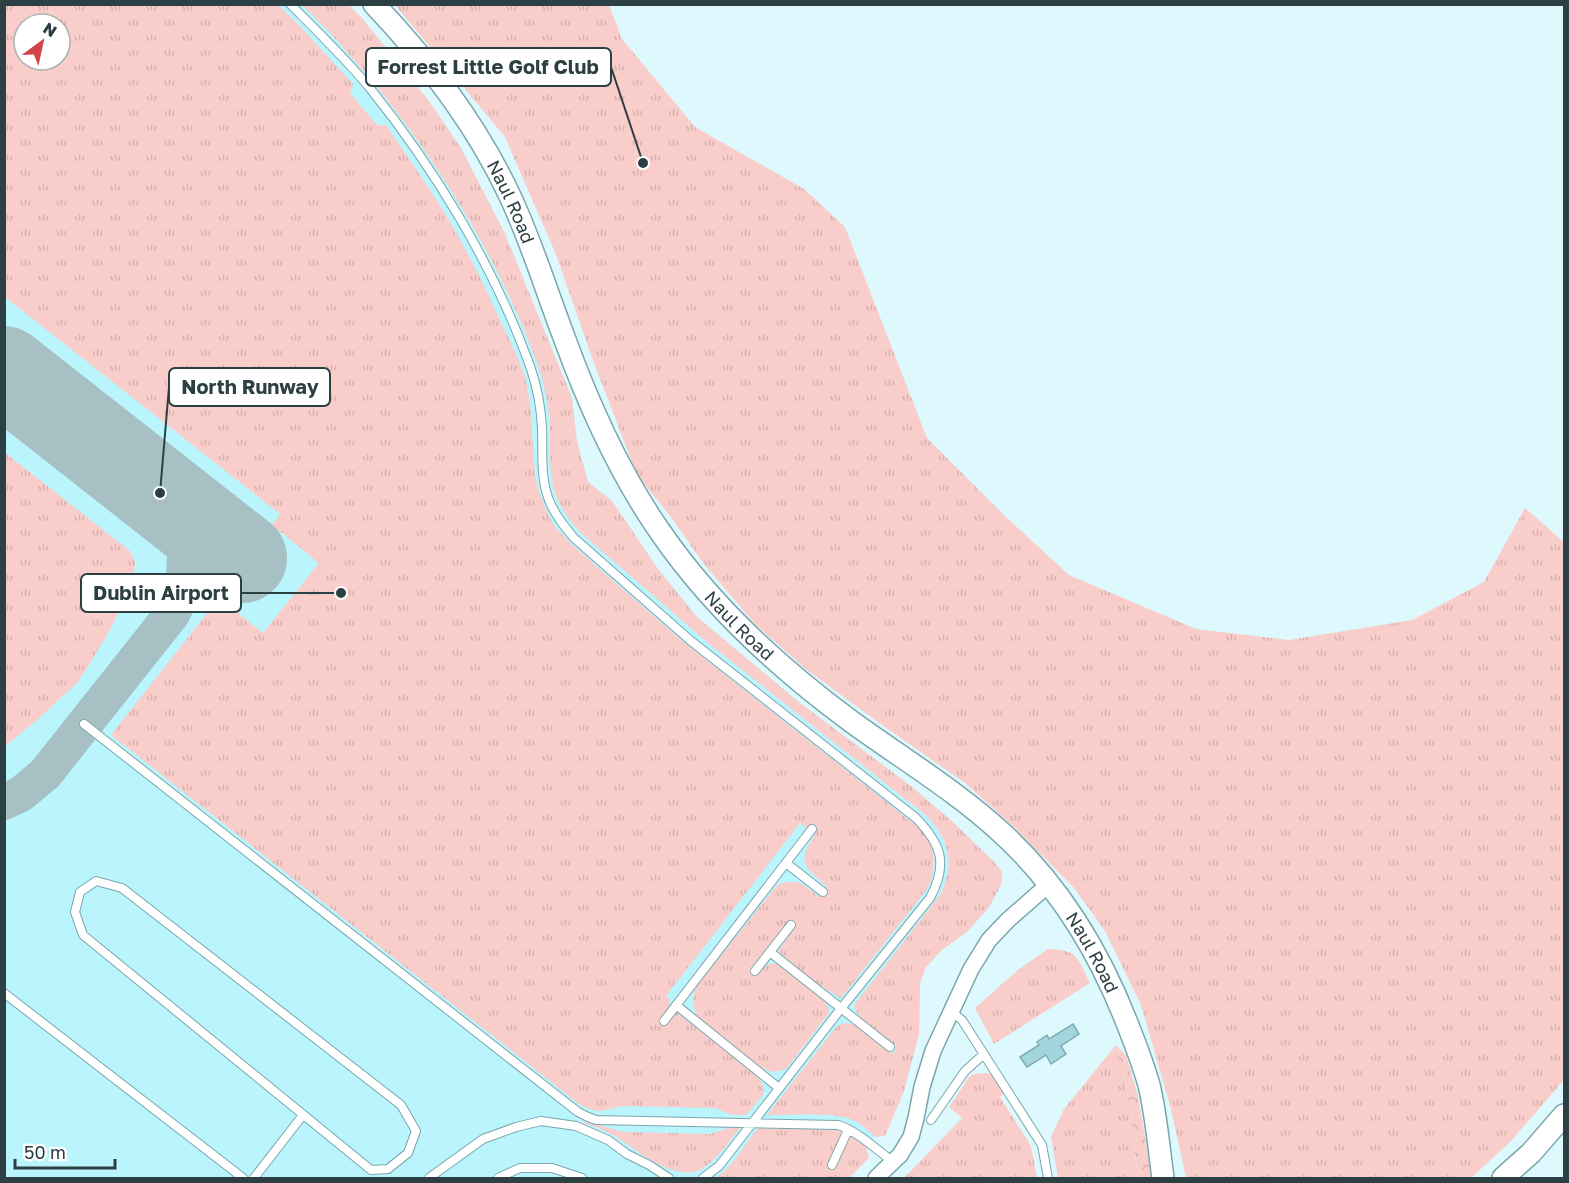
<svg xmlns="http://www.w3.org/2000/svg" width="1569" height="1183" font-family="'Golos Text',sans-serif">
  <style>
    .built { fill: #baf4fd; fill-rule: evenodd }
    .grass { fill: url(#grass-tufts); fill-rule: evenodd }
    .forest { fill: url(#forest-crowns) }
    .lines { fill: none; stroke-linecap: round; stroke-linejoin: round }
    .taxiway { stroke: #a6c0c4; stroke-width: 36 }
    .runway { stroke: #a6c0c4; stroke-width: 90 }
    .building { fill: #a3d5dd; stroke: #7facb3; stroke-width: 1.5 }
    .lane-casing { stroke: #79a6ad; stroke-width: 10 }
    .street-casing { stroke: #79a6ad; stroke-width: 18 }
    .secondary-casing { stroke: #79a6ad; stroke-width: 24 }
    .lane { stroke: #fff; stroke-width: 8 }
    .street { stroke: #fff; stroke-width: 15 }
    .secondary { stroke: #fff; stroke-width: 21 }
    .labels { text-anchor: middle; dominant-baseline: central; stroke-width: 5; stroke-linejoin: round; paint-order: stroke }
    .street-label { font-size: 18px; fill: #2c3f42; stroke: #fff }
    .leader { fill: none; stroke: #2c3f42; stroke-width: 2 }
    .callout-dot { fill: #2c3f42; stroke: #fff; stroke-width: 2 }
    .callout { fill: #fff; stroke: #2c3f42; stroke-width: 2 }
    .callout-label { font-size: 20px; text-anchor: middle; font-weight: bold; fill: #2c3f42 }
  </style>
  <defs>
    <pattern id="grass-tufts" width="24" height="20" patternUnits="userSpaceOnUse" patternTransform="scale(1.5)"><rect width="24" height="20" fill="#f9cdca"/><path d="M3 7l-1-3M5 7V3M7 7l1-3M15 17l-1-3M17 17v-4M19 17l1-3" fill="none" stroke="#d6b1af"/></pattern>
    <pattern id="forest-crowns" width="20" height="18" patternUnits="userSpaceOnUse" patternTransform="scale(1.5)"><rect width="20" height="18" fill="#f9cdca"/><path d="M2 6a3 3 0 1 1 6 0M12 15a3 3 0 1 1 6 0" fill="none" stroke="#d6b1af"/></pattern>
  </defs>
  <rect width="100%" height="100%" fill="#ddf9fe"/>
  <path class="built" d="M5,5H349L361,17L429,101L461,148L505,234L572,398L577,441L588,482L612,501L658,569L697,617L800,703L911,786L954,823L995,863L1002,872L1001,885L989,907L968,931L943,949L926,967L920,983L919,1034L904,1091L885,1136L874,1137L866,1148L869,1158L849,1178H5ZM24,24H60V60H24Z"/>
  <path class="grass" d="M4,5H278L297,23L353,84L350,93L377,125H386L431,191L456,232L478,273L516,354L525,376L530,402L535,476L540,495L548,514L555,527L570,543L681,640L918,827L929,839L933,852V869L931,881L925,892L841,998C818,986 797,968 778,951L795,928L788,923L753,968L759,973C765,967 768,962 777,964L823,1000L828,1006L829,1013L786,1069L774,1072L763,1069L699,1019C692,1009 692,998 696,987L778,884C798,878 804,884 819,897L827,887C806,867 795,863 815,835L800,823L666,996L670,999V1007L758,1077C762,1083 765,1088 763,1095L746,1115H732L715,1108L624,1106C602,1109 601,1116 579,1104L111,735L219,598L263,633L319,563L272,525L280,514L5,297ZM24,24H60V60H24Z
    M302,5H349L361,17L429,101L461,148L505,234L572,398L577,441L588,482L612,501L658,569L697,617L800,703L911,786L954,823L995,863L1002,872L1001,885L989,907L968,931L943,949L926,967L920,983L919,1034L904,1091L885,1136L876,1137C868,1131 862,1124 853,1120C837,1112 787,1115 767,1115L837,1026C844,1022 849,1023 855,1025L892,1054L897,1047C885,1036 857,1022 854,1005L940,895C955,865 950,842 928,817L708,643L581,533C541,491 553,465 549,414C547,397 543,380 538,365C495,248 423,136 340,44C328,30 315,18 302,5Z
    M395,5H609L622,39L695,127L804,189L845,227L927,438L1006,517L1069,575L1196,629L1289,640L1412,620L1484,582L1525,508L1564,542V1080L1511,1141L1471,1178H1186L1171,1109L1141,1005L1105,931L1074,888L1015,828L965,783L875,720L807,670L755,624L703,563L671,517L637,475L594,363L555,252L505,137Z
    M4,452L130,551L135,562L134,573L123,604L105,639L78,682L36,721L5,746Z
    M1048,949C1079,950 1077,958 1090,983L994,1044L975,1008L1018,970Z
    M1116,1045C1129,1085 1133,1136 1138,1178H1058L1051,1137L1064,1109Z
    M985,1073L991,1074L1004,1094L1000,1097L1031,1146L1037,1178H904L962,1118L949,1107L969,1077L973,1074Z
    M584,1121L623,1132L710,1134L728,1128H740C728,1142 718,1159 702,1169C673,1183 638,1150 613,1135C604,1130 594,1126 584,1123Z
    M760,1128L835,1130L841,1132L843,1134L835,1167L850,1136H853L868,1146L866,1148L869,1158L849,1178H716C732,1167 744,1146 756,1130Z"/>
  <path class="forest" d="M1116,1045L1126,1055L1138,1096L1152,1178H1138C1133,1136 1129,1085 1116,1045Z"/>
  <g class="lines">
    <path class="taxiway" d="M4,802L21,794L45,774L172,614L180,598L184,579L185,554L179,533L160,493"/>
    <path class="runway" d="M4,371L242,558"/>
  </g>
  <path class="building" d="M1073,1024L1079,1034L1061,1046L1066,1054L1051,1064L1046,1055L1027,1067L1020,1057L1039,1045L1037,1042L1047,1035L1049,1039Z"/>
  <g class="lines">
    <defs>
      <path id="lane" d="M290,4C317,31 345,58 369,87C435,169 494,266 530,366C537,386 541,407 542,428C543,452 540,478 549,500C555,515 564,526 574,538L691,641L916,818C942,845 948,864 930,898L839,1011L719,1166L703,1178
        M84,724L578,1112L588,1117L596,1120L838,1125C854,1129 879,1151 893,1162
        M786,863L823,892
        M96,881L122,888L401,1105L416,1131L408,1153L388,1169L371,1170L83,935L75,912L80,892Z
        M770,952L890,1047
        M755,971L791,925
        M4,993L243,1178
        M676,1005L779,1088
        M952,1012L962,1020L1042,1145L1048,1178
        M664,1021L812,829
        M931,1120L965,1071L984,1054
        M832,1165L848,1130
        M254,1178L303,1115
        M429,1178L483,1139L516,1127L541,1121L576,1126L608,1140L627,1154L649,1165L669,1178
        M498,1178L520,1168H552L582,1178"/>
      <path id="street" d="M876,1178L900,1155L911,1137L916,1118L922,1087L933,1051L971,969L989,940L1008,920L1049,884"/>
      <g id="secondary">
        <path id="s1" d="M374,4C426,59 477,126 509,194C531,240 546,290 564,337C589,406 619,473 661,533C712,607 780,669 852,722C903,759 958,792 1004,835C1061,888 1099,951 1127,1023C1135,1043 1143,1064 1149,1085C1156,1113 1159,1149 1163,1178"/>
        <path d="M1503,1178L1531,1153L1564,1115"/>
      </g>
    </defs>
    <use href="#lane" class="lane-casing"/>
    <use href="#street" class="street-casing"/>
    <use href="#secondary" class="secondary-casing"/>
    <use href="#lane" class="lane"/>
    <use href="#street" class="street"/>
    <use href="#secondary" class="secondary"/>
  </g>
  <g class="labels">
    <g class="street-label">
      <text stroke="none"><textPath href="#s1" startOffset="242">Naul Road</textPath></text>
      <text stroke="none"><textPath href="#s1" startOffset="728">Naul Road</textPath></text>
      <text stroke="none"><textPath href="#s1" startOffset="1214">Naul Road</textPath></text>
    </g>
  </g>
  <path class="leader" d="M643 163L611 67M160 493L169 387M341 593L241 593"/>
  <g class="callout-dot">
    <circle cx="643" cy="163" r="6"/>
    <circle cx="160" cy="493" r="6"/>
    <circle cx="341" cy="593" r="6"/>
  </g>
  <g class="callout">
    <rect x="366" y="48" width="245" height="38" rx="6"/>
    <rect x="169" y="368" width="161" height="38" rx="6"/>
    <rect x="81" y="574" width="160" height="38" rx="6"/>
  </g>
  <g class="callout-label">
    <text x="488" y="74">Forrest Little Golf Club</text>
    <text x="250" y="394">North Runway</text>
    <text x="161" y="600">Dublin Airport</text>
  </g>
  <rect width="1569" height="1183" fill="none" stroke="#2c3f42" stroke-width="12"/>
  <g transform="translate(42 42) rotate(33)"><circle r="28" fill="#ffffff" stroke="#abb2b3" stroke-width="1.5"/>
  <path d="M0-4.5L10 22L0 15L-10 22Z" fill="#d4454a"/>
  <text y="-9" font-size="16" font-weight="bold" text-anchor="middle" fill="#2c3f42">N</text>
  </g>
  <path d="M15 1159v9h100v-9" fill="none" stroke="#2c3f42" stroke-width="3"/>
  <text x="24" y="1159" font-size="18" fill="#2c3f42" stroke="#ffffff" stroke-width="4.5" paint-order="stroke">50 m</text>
</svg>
